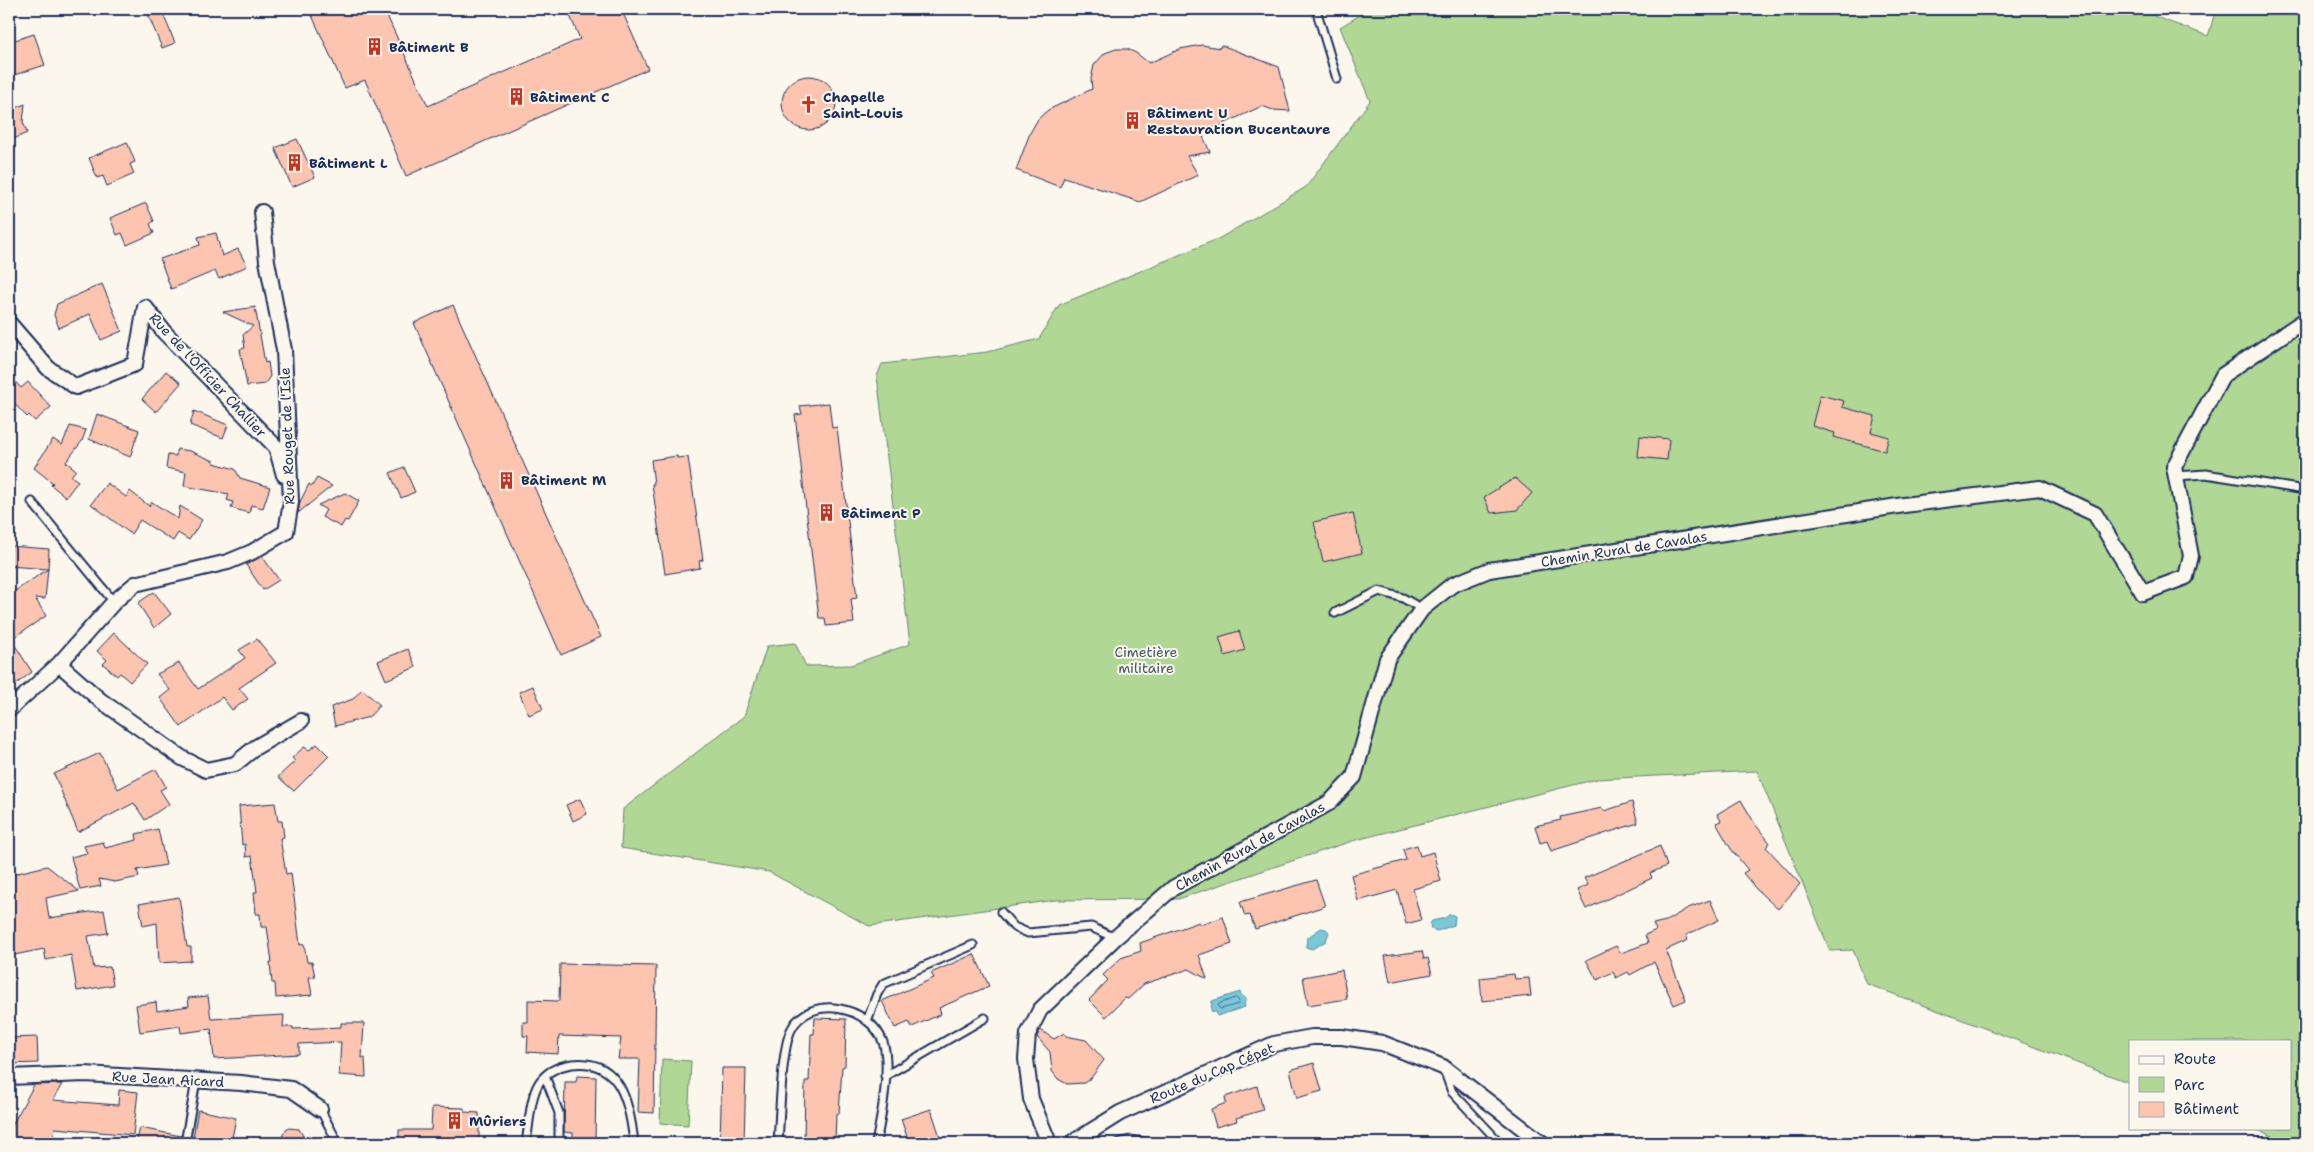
<svg xmlns="http://www.w3.org/2000/svg" width="2314" height="1152" font-family="'Shantell Sans',sans-serif">
  <style>
    .green { fill: #b0d793; stroke: #668378 }
    .water { fill: #7ac7d8; stroke: #548aa7 }
    .lines { fill: none; stroke-linecap: round; stroke-linejoin: round }
    .shore { stroke: #416c8f; stroke-width: 1 }
    .building { fill: #fdc5b0; stroke: #1b2f5e }
    .lane-casing { stroke: #1b2f5e; stroke-width: 11 }
    .street-casing { stroke: #1b2f5e; stroke-width: 18 }
    .lane { stroke: #fbf7ec; stroke-width: 7 }
    .street { stroke: #fbf7ec; stroke-width: 14 }
    .labels { text-anchor: middle; dominant-baseline: central; stroke-width: 4; stroke-linejoin: round; paint-order: stroke }
    .poi-label { font-size: 14px; font-weight: bold; fill: #1b2f5e; stroke: #fbf7ec; text-anchor: start }
    .street-label { font-size: 14px; fill: #1b2f5e; stroke: #fbf7ec }
    .park-label { font-size: 14px; fill: #40596b; stroke: #fbf7ec }
  </style>
  <rect width="100%" height="100%" fill="#fbf7ec"/>
  <filter id="ink" filterUnits="userSpaceOnUse"><feTurbulence type="fractalNoise" baseFrequency=".02" numOctaves="2"/><feDisplacementMap in="SourceGraphic" scale="10" xChannelSelector="R" yChannelSelector="G"/><feConvolveMatrix kernelMatrix="1 2 1 2 8 2 1 2 1" color-interpolation-filters="sRGB"/></filter>
  <g filter="url(#ink)">
    <path class="green" d="M1370,9H2143L2156,17L2208,36L2216,9H2305V1143H2292L2252,1128H2290V1041H2130V1083L1867,984L1853,950L1830,951L1757,771L1597,779L1352,841L1178,899L1056,900L869,926L769,872L621,848L623,809L744,716L767,646L795,643L806,666L851,665L910,644L877,376L882,364L987,352L1039,339L1059,305L1220,238L1306,187L1370,101L1340,27Z
      M662,1059L691,1061L688,1125L660,1123Z"/>
    <path class="water" d="M1450,914L1455,916L1454,925L1437,931L1431,929L1430,924L1432,921L1445,918Z
      M1321,928L1326,929L1329,932L1326,941L1312,949L1306,947L1307,938Z
      M1240,992L1241,995L1247,999L1244,1003L1245,1007L1217,1016L1216,1012L1211,1011L1212,1001Z"/>
    <g class="lines">
      <path class="shore" d="M1236,998L1239,1001L1238,1004L1221,1009L1218,1007L1219,1004Z"/>
    </g>
    <path class="building" d="M155,9H161L175,43L162,48L147,12Z
      M309,9H384L428,106L580,39L567,9H621L648,69L406,176L365,80L345,88Z
      M34,34L45,65L11,76L9,68V42Z
      M1202,45L1220,48L1221,45L1279,67L1290,111L1273,110L1262,106L1202,134L1210,152L1187,156L1198,175L1140,202L1064,177L1060,187L1016,170L1030,133L1038,119L1048,110L1092,89L1091,79L1094,65L1105,53L1116,49H1127L1136,53L1149,63L1180,49Z
      M782 103a27 27 0 1 1 54 0a27 27 0 1 1-54 0Z
      M25,104L23,122L27,133L9,141V111Z
      M297,139L315,177L292,187L275,148Z
      M127,142L135,162L130,164L134,174L107,186L103,176L97,178L89,158Z
      M146,203L154,221L150,224L154,233L127,245L122,233L117,235L110,218Z
      M216,233L222,256L238,249L247,266L219,279L215,271L171,289L160,259L200,245L198,237Z
      M102,284L122,331L101,340L90,314L59,328L54,315L57,304Z
      M453,305L601,637L561,655L414,323Z
      M255,307L265,363L268,362L270,376L265,384L247,386L240,349L245,348L243,335L253,326L223,312Z
      M166,371L181,383L156,412L142,399Z
      M9,375L21,388L28,382L51,407L35,421L29,415L27,417L9,398Z
      M1820,395L1844,401L1842,407L1875,416L1871,432L1889,437L1885,451L1834,437L1835,433L1812,426Z
      M829,403L832,428L837,427L857,598L851,599L854,623L826,626L825,618H819L795,415L802,414L800,406Z
      M194,411L228,425L223,438L190,425Z
      M97,414L139,430L130,457L89,439Z
      M70,426L86,430L82,441L66,462L76,470L71,476L78,481L66,497L51,485L53,483L34,468L53,439L62,445Z
      M1640,436L1669,439L1667,460L1638,457Z
      M177,449L190,451L214,461V463L235,469L240,478L270,487L263,508L251,505L249,513L231,508L233,502L227,500L229,494L184,486L186,472L166,468L168,455L176,456Z
      M677,456V458L688,457L703,560L699,561L700,568L665,574L652,484H654L651,460Z
      M404,467L415,492L401,498L390,473Z
      M317,478L332,486L298,513L300,502L309,484L312,486Z
      M1515,478L1532,493L1517,510L1491,513L1484,497Z
      M107,483L126,497L130,491L149,506L152,502L178,519L180,506L202,520L189,540L178,533L173,541L140,520L131,534L91,504Z
      M345,493L359,501L348,521L345,520L341,527L322,517L326,510L318,505Z
      M1353,513L1362,553L1323,562L1314,522Z
      M9,546L49,549L48,569L9,566Z
      M262,556L279,580L263,590L246,565Z
      M48,569L45,599L35,598L46,616L11,639L32,672L16,684L9,673V595Z
      M154,592L171,614L154,628L138,603Z
      M1239,631L1245,650L1225,656L1219,637Z
      M114,633L147,664L130,682L120,673L117,676L103,664L107,660L97,651Z
      M257,639L276,663L239,688L248,699L232,710L222,697L181,727L160,698L170,690L157,674L179,663L198,689L245,658L239,650Z
      M408,649L416,667L386,680L378,661Z
      M533,686L543,709L529,715L519,692Z
      M362,689L380,705L369,717L335,726L331,707L353,699Z
      M317,744L329,756L294,791L278,777L295,761L292,758L304,747L309,750Z
      M100,753L118,789L156,769L166,787L160,790L169,804L145,820L134,803L78,832L54,774Z
      M580,799L587,814L573,821L566,805Z
      M1741,800L1755,824L1770,843L1766,847L1800,884L1778,909L1756,889L1743,873L1748,870L1731,849L1716,823L1721,821L1717,814Z
      M1632,802L1638,823L1551,851L1547,841L1540,843L1535,826L1561,820L1560,817L1602,808L1604,811Z
      M275,803L278,821H282L284,837L280,838L286,874L291,873L300,945L304,944L307,962H312L315,977H309L312,995L276,998L275,983H272L270,962H272L267,927H261L260,914H256L254,892H257L252,856L246,857L245,844L242,845L239,806Z
      M158,829L166,865L137,870L139,877L115,882L99,879L101,886L80,890L71,857L87,853L84,846L103,842L105,848L137,840L136,834Z
      M1417,845L1420,856L1433,852L1441,881L1413,889L1421,920L1406,924L1397,890L1358,901L1351,875L1406,860L1403,849Z
      M1660,846L1667,866L1650,873L1652,878L1586,909L1577,890L1588,885L1584,878Z
      M47,866L79,891L46,898L49,918L104,910L108,933L88,936L94,968L110,967L113,985L77,991L71,955L46,960L44,949L9,956V875Z
      M1316,880L1325,906L1255,929L1250,915L1245,916L1240,902Z
      M179,897L187,947H191V961L159,963L157,923L143,926L139,904Z
      M1710,900L1719,920L1686,935L1688,940L1666,950L1686,1000L1674,1005L1654,962L1630,975L1628,972L1616,978L1613,972L1597,980L1586,960L1616,946L1621,953L1648,943L1645,935L1656,930L1653,924L1666,921L1688,908Z
      M1223,917L1232,944L1199,955L1207,979L1189,969L1144,984L1128,999L1125,998L1106,1017L1089,1000L1108,980L1103,975L1121,958L1141,951L1140,943L1199,922L1200,925Z
      M1422,951L1424,959L1428,958L1432,974L1390,982L1385,956Z
      M974,954L989,986L939,1008L941,1014L912,1027L909,1022L895,1028L882,1001L934,978L931,973Z
      M560,964L656,966L654,1113L638,1112L640,1059H618L621,1038L559,1036L558,1054L527,1052L528,1036H523V1022H528V1000L559,1001Z
      M1342,970L1347,999L1308,1005L1303,977Z
      M1514,974L1515,979L1529,978L1531,996L1482,1001L1480,978Z
      M208,996L211,1019L284,1015L283,1027H293V1029L341,1027V1023H364L362,1058H365L366,1077L339,1075L341,1042L299,1044V1054L214,1059L211,1029L181,1033L180,1026L140,1032L136,1005L156,1002L157,1011L189,1006L188,998Z
      M815,1018L846,1019L845,1066L842,1067L839,1114H836L835,1143H804L805,1081H809L811,1034H814Z
      M1040,1030L1054,1039L1064,1033L1066,1036L1086,1040L1104,1060L1091,1078L1084,1083L1067,1084L1058,1079L1052,1071L1050,1052L1037,1037Z
      M37,1037L38,1063L9,1064V1038Z
      M1314,1063L1322,1091L1297,1098L1290,1070Z
      M722,1068H746L744,1143H720Z
      M577,1076L596,1077L595,1143H573V1133L564,1132L565,1082H576Z
      M62,1084L53,1100L118,1105L119,1090L138,1092L133,1135L55,1128L52,1143H9V1131L34,1085Z
      M1257,1086L1263,1110L1236,1118L1237,1121L1216,1127L1211,1109L1226,1103L1225,1097Z
      M432,1107L464,1108V1112L479,1113V1143H399V1130H431Z
      M931,1109L942,1143H909L901,1119Z
      M198,1110L236,1118L231,1143H192Z
      M140,1128L181,1136L180,1143H136Z
      M287,1128L299,1129L307,1143H278Z"/>
    <g class="lines">
      <defs>
        <path id="lane" d="M1316,9L1337,79
          M2176,476L2206,474L2305,490
          M32,502L114,602
          M1335,613L1379,591L1403,598L1422,609
          M1001,912L1014,927L1028,933L1091,927L1115,938
          M867,1021L877,994L883,984L973,945
          M1445,1072L1452,1092L1500,1143
          M545,1076L559,1113V1143
          M885,1076L985,1018
          M320,1109L338,1143
          M1083,1135L1098,1143
          M185,1143L196,1081
          M526,1143C529,1127 530,1097 539,1083C546,1072 559,1066 572,1064C621,1058 630,1105 634,1143
          M778,1143C780,1117 781,1051 791,1030C809,993 870,1006 883,1042C891,1065 881,1119 876,1143
          M1118,1143L1130,1140L1151,1143"/>
        <path id="street" d="M9,323L48,368L76,387L135,364L145,307L164,332L276,447L284,475
          M59,664L100,700L182,758L206,770L235,764L256,747L301,721
          M9,710L59,664L114,602L135,584L228,562L252,552L286,532L291,502L284,350L267,261L262,212
          M9,1077L85,1074L241,1083L291,1089L320,1109
          M1049,1143L1031,1099L1026,1059L1028,1034L1040,1010L1115,938L1173,888L1329,803L1354,777L1387,659L1422,609L1452,585L1489,570L1904,505L2040,488L2095,514L2143,593L2186,577L2191,556L2174,467L2223,375L2305,320
          M1072,1143L1120,1113L1274,1044L1312,1037H1342L1382,1043L1443,1067L1542,1143"/>
      </defs>
      <use href="#lane" class="lane-casing"/>
      <use href="#street" class="street-casing"/>
      <use href="#lane" class="lane"/>
      <use href="#street" class="street"/>
    </g>
  </g>
  <defs>
    <symbol id="building-bare" viewBox="-9 -9 18 18"><path d="M-4-6H4V6H1V3H-1V6H-4ZM-2.5-4.3h1.7v1.8h-1.7ZM.8-4.3h1.7v1.8H.8ZM-2.5-1h1.7V.8h-1.7ZM.8-1h1.7V.8H.8Z" fill="#c8321e" stroke="#fbf7ec" stroke-width="2.5" paint-order="stroke"/></symbol>
    <symbol id="church-bare" viewBox="-9 -9 18 18"><path d="M-1.2-6h2.4v3.5h3.3v2.4h-3.3V6h-2.4V-.1h-3.3v-2.4h3.3Z" fill="#c8321e" stroke="#fbf7ec" stroke-width="2.5" paint-order="stroke"/></symbol>
  </defs>
  <g fill-rule="evenodd">
    <use href="#building-bare" x="362" y="34" width="25" height="25"/>
    <use href="#building-bare" x="504" y="84" width="25" height="25"/>
    <use href="#church-bare" x="796" y="92" width="25" height="25"/>
    <use href="#building-bare" x="1120" y="108" width="25" height="25"/>
    <use href="#building-bare" x="282" y="150" width="25" height="25"/>
    <use href="#building-bare" x="494" y="468" width="25" height="25"/>
    <use href="#building-bare" x="814" y="500" width="25" height="25"/>
    <use href="#building-bare" x="442" y="1108" width="25" height="25"/>
  </g>
  <g class="labels">
    <g class="poi-label">
      <text x="389" y="47">Bâtiment B</text>
      <text x="530" y="97">Bâtiment C</text>
      <text x="823" y="97">Chapelle<tspan x="823" dy="16">Saint-Louis</tspan></text>
      <text x="1147" y="113">Bâtiment U<tspan x="1147" dy="16">Restauration Bucentaure</tspan></text>
      <text x="309" y="163">Bâtiment L</text>
      <text x="521" y="480">Bâtiment M</text>
      <text x="841" y="513">Bâtiment P</text>
      <text x="469" y="1121">Mûriers</text>
    </g>
    <g class="street-label">
      <text transform="translate(208 375) rotate(47)">Rue de l'Officier Challier</text>
      <text transform="translate(287 436) rotate(-92)">Rue Rouget de l'Isle</text>
      <text transform="translate(1624 549) rotate(-9)">Chemin Rural de Cavalas</text>
      <text transform="translate(1250 846) rotate(-29)">Chemin Rural de Cavalas</text>
      <text transform="translate(1212 1073) rotate(-23)">Route du Cap Cépet</text>
      <text transform="translate(168 1079) rotate(3)">Rue Jean Aicard</text>
    </g>
    <g class="park-label">
      <text x="1146" y="652">Cimetière<tspan x="1146" dy="16">militaire</tspan></text>
    </g>
  </g>
  <rect width="2314" height="1152" fill="none" stroke="#fbf7ec" stroke-width="30"/>
  <rect x="15" y="15" width="2284" height="1122" fill="none" stroke="#1b2f5e" stroke-width="2" filter="url(#ink)"/>
  <rect x="2129" y="1040" width="162" height="90" fill="#fbf7ec" stroke="#a1a7b3"/>
  <rect x="2139" y="1056" width="25" height="8" fill="#fbf7ec" stroke="#a1a7b3"/>
  <text x="2174" y="1064" font-size="15" fill="#1b2f5e">Route</text>
  <rect x="2139" y="1077" width="25" height="15" fill="#b0d793" stroke="#a1a7b3"/>
  <text x="2174" y="1090" font-size="15" fill="#1b2f5e">Parc</text>
  <rect x="2139" y="1102" width="25" height="15" fill="#fdc5b0" stroke="#a1a7b3"/>
  <text x="2174" y="1114" font-size="15" fill="#1b2f5e">Bâtiment</text>
</svg>
